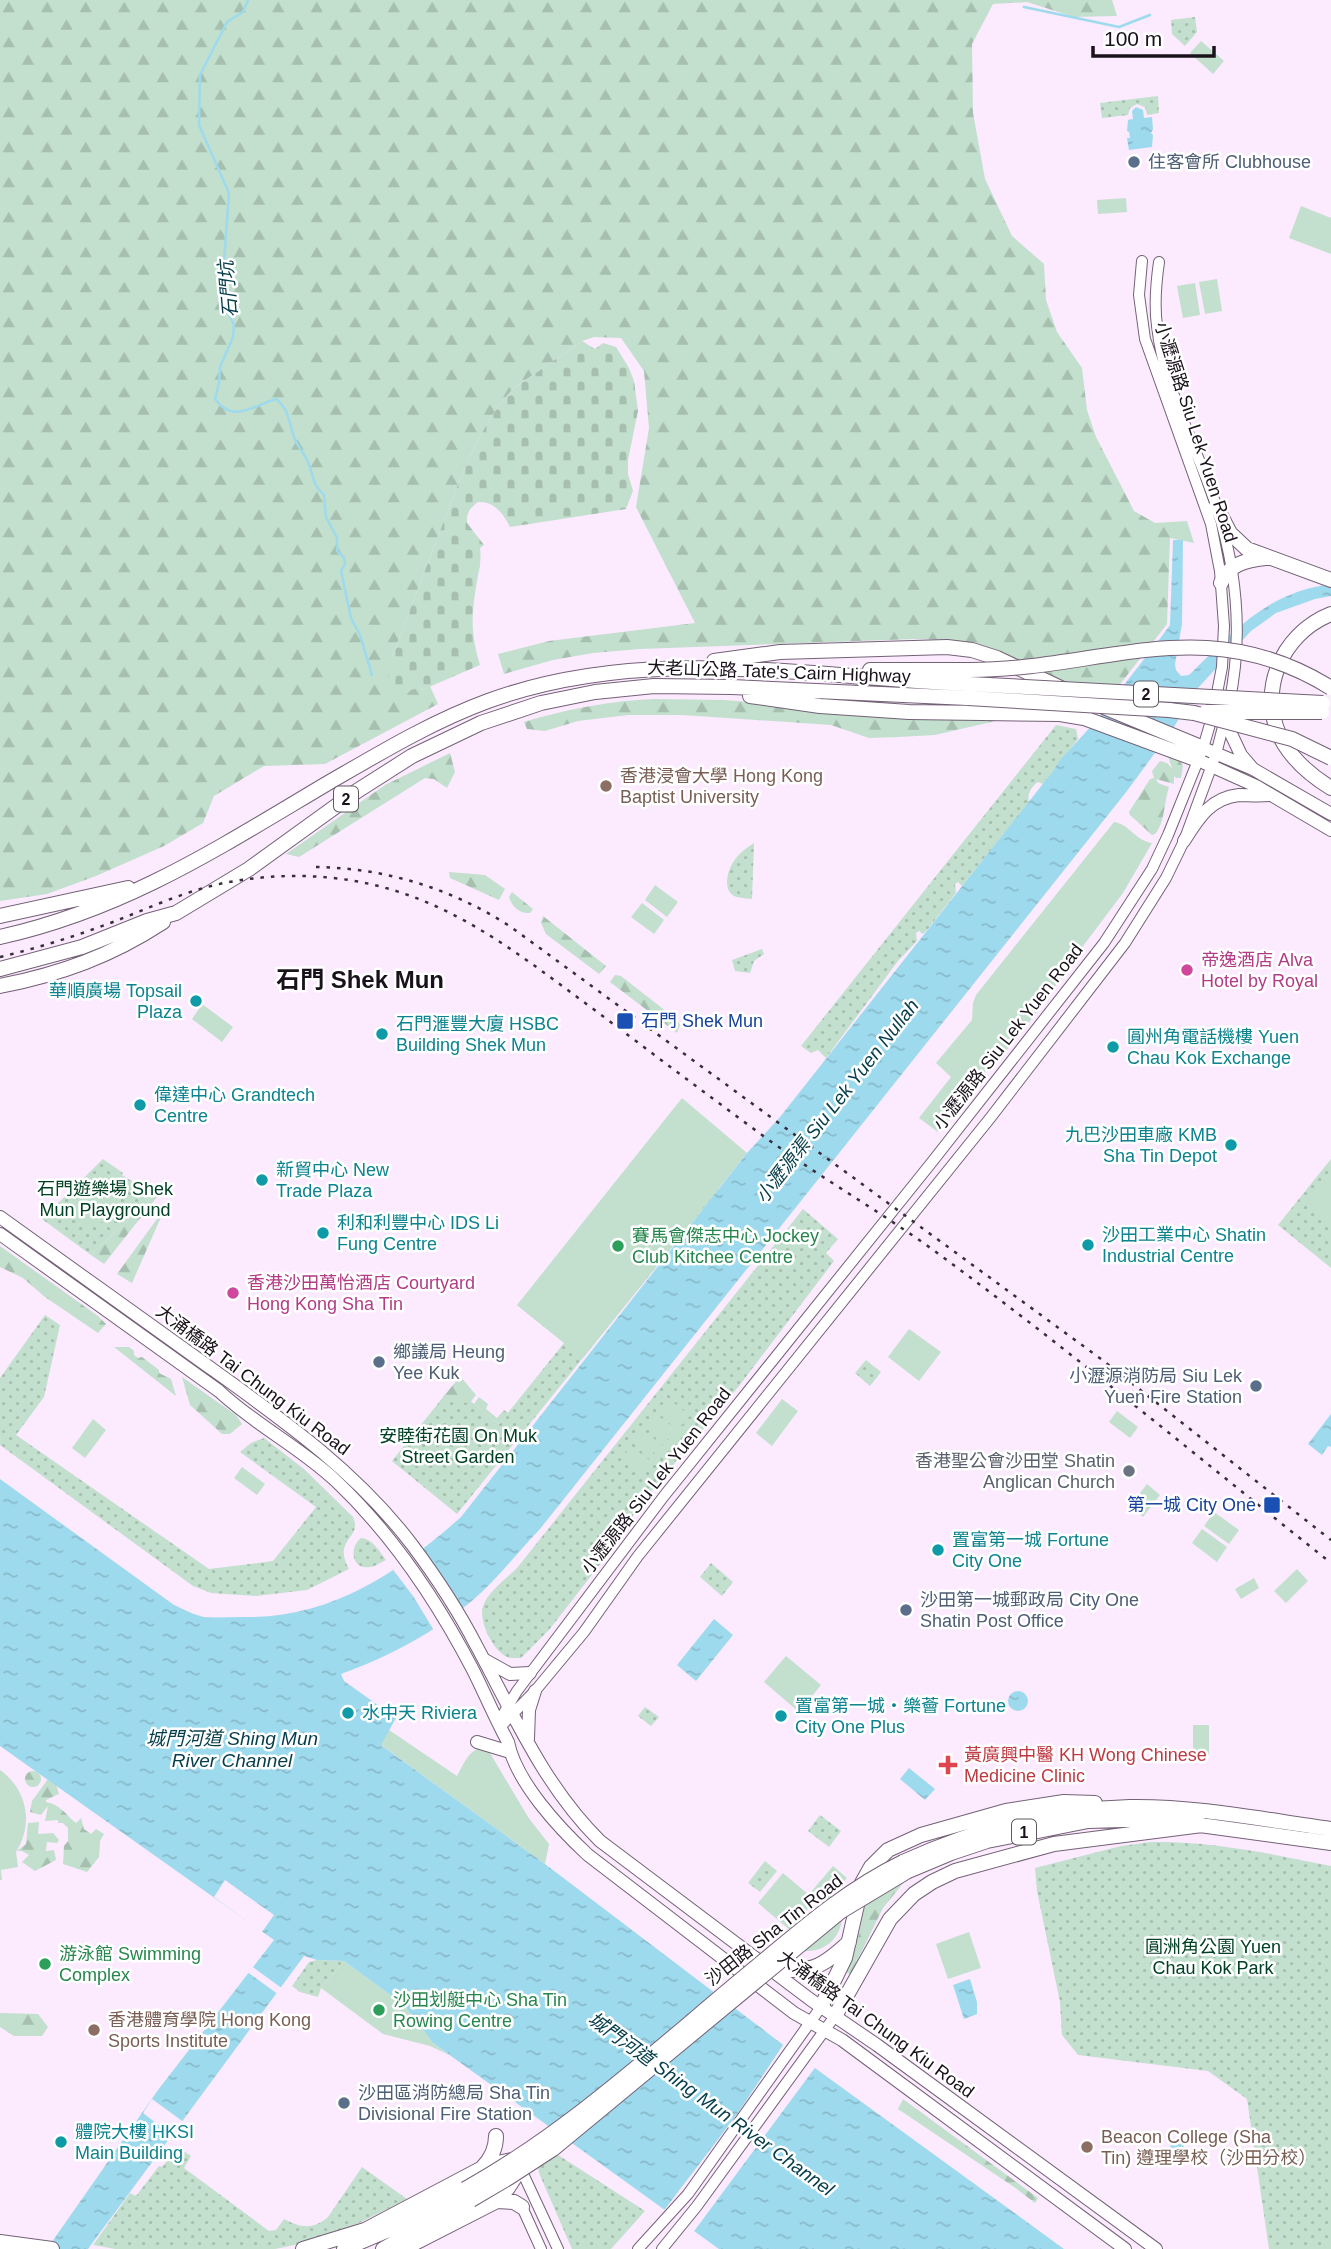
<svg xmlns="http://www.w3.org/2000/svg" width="1331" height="2249" font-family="Arial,'Noto Sans TC',sans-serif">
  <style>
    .grass { fill: url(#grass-dots) }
    .forest { fill: url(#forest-firs) }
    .cemetery { fill: url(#cemetery-stones) }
    .garden { fill: #c2e0cd }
    .water { fill: url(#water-ripples) }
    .pier { fill: #fceaff }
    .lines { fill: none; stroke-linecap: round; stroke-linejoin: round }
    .stream { stroke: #9edaed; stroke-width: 2.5 }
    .secondary-casing { stroke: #746177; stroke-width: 12 }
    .primary-casing { stroke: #746177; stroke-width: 14 }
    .highway-casing { stroke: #746177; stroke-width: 16 }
    .secondary { stroke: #fff; stroke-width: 10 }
    .primary { stroke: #fff; stroke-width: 12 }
    .highway { stroke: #fff; stroke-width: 14 }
    .rail { stroke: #372e39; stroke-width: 2.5; stroke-dasharray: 3.5 7; stroke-linecap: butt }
    .highway-bridge-casing { stroke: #746177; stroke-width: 16; stroke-linecap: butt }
    .highway-bridge { stroke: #fff; stroke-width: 14 }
    .service-dot { fill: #5c6f8a; stroke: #fff; stroke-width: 2.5 }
    .education-dot { fill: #8d6e63; stroke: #fff; stroke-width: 2.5 }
    .hotel-dot { fill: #d1479c; stroke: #fff; stroke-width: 2.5 }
    .culture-dot { fill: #0f9aa8; stroke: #fff; stroke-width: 2.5 }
    .transit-dot { fill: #1a4fb4; stroke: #fff; stroke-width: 2.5 }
    .leisure-dot { fill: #2e9e5b; stroke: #fff; stroke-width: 2.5 }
    .worship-dot { fill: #6b7280; stroke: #fff; stroke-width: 2.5 }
    .health-dot { fill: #e0444e; stroke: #fff; stroke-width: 2.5 }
    .labels { text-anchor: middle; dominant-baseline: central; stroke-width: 5; stroke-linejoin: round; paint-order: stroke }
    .shield { fill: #fff; stroke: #5f595f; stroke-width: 2 }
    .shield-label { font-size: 16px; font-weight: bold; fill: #1a121b }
    .service-label { font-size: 18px; fill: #4e5e75; stroke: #fff; text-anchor: start }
    .street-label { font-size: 18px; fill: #1a121b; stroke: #fff }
    .education-label { font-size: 18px; fill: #785e54; stroke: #fff; text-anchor: start }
    .hotel-label { font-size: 18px; fill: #b23c85; stroke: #fff; text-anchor: start }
    .culture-label { font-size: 18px; fill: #0d838f; stroke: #fff; text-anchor: start }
    .transit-label { font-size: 18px; fill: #164399; stroke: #fff; text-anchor: start }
    .park-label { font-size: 18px; fill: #004024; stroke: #fff }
    .leisure-label { font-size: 18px; fill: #27864d; stroke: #fff; text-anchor: start }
    .worship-label { font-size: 18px; fill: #5b616d; stroke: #fff; text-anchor: end }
    .health-label { font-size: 18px; fill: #be3a42; stroke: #fff; text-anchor: start }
    .water-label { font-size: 19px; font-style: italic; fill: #053d4b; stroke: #fff }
    .district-label { font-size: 24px; font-weight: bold; fill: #1a121b; stroke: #fff }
  </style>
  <defs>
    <pattern id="grass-dots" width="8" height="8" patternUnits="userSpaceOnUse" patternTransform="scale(1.75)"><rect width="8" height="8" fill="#c2e0cd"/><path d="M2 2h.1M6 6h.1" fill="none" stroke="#a6bfaf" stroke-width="1.8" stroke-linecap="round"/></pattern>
    <pattern id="forest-firs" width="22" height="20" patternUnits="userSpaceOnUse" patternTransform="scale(1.75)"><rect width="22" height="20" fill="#c2e0cd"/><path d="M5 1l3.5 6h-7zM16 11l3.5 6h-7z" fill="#a6bfaf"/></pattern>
    <pattern id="cemetery-stones" width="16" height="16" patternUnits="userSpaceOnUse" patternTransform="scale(1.75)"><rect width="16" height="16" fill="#c2e0cd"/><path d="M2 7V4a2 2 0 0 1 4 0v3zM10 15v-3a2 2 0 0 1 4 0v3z" fill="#a6bfaf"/></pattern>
    <pattern id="water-ripples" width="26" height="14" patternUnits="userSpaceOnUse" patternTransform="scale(1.75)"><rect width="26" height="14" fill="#9edaed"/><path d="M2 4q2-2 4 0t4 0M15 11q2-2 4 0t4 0" fill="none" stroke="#88bacb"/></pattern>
  </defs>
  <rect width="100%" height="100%" fill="#fceaff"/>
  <path class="grass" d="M1195,17L1197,32L1185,46L1172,34L1171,20Z
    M1158,96L1159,113L1147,115L1145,107L1137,104L1130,108L1128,115L1102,118L1100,103Z
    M1056,725L1076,729L1078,739L1043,784L1038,782C1031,787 1027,794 1029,802L962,886L958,882L955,884L956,893L927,930L923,934L919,931L916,933L917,941L898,961L826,1058L818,1050L811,1053L801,1046Z
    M754,843L752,899C746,898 739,898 734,896C728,892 727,887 727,880C729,863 739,852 754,843Z
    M762,949L764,954L754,961L750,973L735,971L732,960Z
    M103,1159L123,1173L122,1175L154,1195L91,1255L42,1219Z
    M1331,1159V1268L1278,1225Z
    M720,1188L457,1514L392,1461L452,1386L499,1424L564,1343L517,1305Z
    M803,1209L838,1239L826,1253L834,1261L739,1386L649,1494L623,1529L612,1549L549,1630L521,1658C520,1658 511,1658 510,1658C494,1654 478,1621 483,1606C488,1592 506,1579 517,1568Z
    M45,1315L60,1325L44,1397L16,1435L209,1569L273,1561L316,1507L240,1452L251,1443L264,1438L304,1469L353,1517C363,1539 332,1538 349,1569L307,1590L256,1596L211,1593L193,1586L0,1445V1378Z
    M866,1360L881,1372L870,1386L855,1373Z
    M361,1538C373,1539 379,1551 386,1560C381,1562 375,1567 370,1567C351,1570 349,1547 361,1538Z
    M711,1563L733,1582L722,1596L700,1577Z
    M645,1707L659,1717L651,1726L638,1716Z
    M820,1815L841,1831L829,1847L808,1831Z
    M1151,1842C1213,1841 1271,1854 1331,1866V2249H1269L1247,2099L1208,2071L1078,2055L1062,2035L1060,2002L1037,1891L1035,1868L1121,1846Z
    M765,1861L777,1871L760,1892L748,1883Z
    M317,1960L344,1961L321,1988L318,1997L300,1992L292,1986L309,1962Z
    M178,2147L191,2156L184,2168L269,2231L276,2230L284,2219C301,2228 313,2230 328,2217L362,2167L407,2199L341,2232L309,2242L275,2249H115L93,2245L130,2193L136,2196L159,2166L162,2167Z
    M555,2153L645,2211L611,2249H572L539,2173L538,2166Z"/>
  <path class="forest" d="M0,0H1112L1117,16L1074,17L1027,2L993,4L972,44L973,113L985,179L1012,236L1044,264L1046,300L1057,332L1082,368L1087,410L1096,437L1134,511L1155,523L1187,521L1194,543L1170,538L1167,624L1107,701L1066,684L1021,660L979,645L949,640L915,639L640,649L593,653L553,660L504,674L498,654L549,641L695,623L636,507L649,428L644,371L621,338L594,337L582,341L514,388C477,427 459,483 440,531C424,573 408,615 392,657L422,690L430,686L438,704L325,764L264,766L214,796L203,823L164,846L96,876L47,894L0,901Z
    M654,699L724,700L1000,720L935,735L898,737L869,738L831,725L682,715H628L578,721L545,731L527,729L524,722C567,709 609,701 654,699Z
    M450,753L455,772L447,788L434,779L425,778L299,857L286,854L385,785Z
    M1168,756L1179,758L1183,766L1181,778H1176L1174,776V784L1156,779L1158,783L1169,787C1164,802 1165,823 1155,834L1152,835L1130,815L1129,812L1150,779L1154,778L1152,771L1160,761L1167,763L1172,768Z
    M449,872L485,875L505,889L499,900L450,878Z
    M512,892L533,909L530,913C520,914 512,907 509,897Z
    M543,916L606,966L599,974L546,934L541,923Z
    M615,975L621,976L676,1019L680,1025L677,1033L610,982Z
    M154,1195L157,1197L104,1264L91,1255Z
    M165,1208L132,1283L117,1274Z
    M0,1246L98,1316L106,1324L98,1333L45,1297L23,1278L0,1267Z
    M114,1347H129L134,1351V1355L138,1358L142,1357L159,1370V1373L171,1379L176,1396Z
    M460,1376L476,1395L469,1404L449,1397L442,1406L439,1403Z
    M182,1377L236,1415L242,1424L230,1434H222L190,1405Z
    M479,1397L488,1404L486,1409L497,1418L504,1410L508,1413L499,1424L474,1404Z
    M25 1779a8 8 0 1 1 16 0a8 8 0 1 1-16 0Z
    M48,1779L56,1784L59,1794L46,1800V1802C60,1804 66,1815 76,1823L81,1818L84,1829L91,1834L96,1829L104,1834L100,1841L99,1857L87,1872L63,1864L64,1846L68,1841V1828L63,1823H58V1820L45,1821L48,1806L41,1815L30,1812L32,1801Z
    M39,1822L38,1834L53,1833L59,1840L57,1843L47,1842L46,1851L54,1850L56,1860L35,1871L22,1862L29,1855L22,1851H17L26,1844L28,1823Z
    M896,1871L905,1881L883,1908L850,1975L846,1972L859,1934L869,1886Z
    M0,2013L38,2014L48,2027L42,2036H14L0,2027Z
    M903,2099L1038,2198L1035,2203L1014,2187L898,2109Z"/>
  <path class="cemetery" d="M582,341L595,349L603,343L616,347L629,368L634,381L638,411L628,460V474L633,491L626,509L510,527C503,513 494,501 478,502C470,508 466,513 467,523L484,545L480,548C482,562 478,573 476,587C471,617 471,635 480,665L422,690L419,687L399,697L388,681L392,657C408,615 424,573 440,531C459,483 477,427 514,388Z"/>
  <path class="garden" d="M1201,41L1224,61L1213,74L1190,53Z
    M1126,198L1127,212L1098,214L1097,200Z
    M1301,206L1331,218V254L1289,238Z
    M1217,279L1222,311L1205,314L1199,282Z
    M1195,283L1200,315L1183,318L1177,286Z
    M1114,822C1129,824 1136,841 1152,843L1123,893L1068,966L1044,1003L1003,1055L995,1057L983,1074L982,1080L938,1132L919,1118L951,1077L936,1063L972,1020L973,1003L976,995Z
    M655,885L678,902L667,917L645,900Z
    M642,903L664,920L654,934L631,917Z
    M202,1004L233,1027L222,1042L192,1019Z
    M682,1098L747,1153L583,1358L517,1305Z
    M1331,1174V1223L1307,1204Z
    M118,1192L120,1220L80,1225L77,1196Z
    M909,1329L941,1352L919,1381L888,1357Z
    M668,1398L690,1416L682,1425L660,1408Z
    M782,1399L798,1411L772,1446L756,1433Z
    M1117,1411L1138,1427L1130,1438L1109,1422Z
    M656,1414L678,1431L670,1441L649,1423Z
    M93,1419L106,1430L85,1458L72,1448Z
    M643,1430L665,1447L658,1456L636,1439Z
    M631,1446L653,1463L646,1473L624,1455Z
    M242,1467L265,1484L257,1495L234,1478Z
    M1147,1484L1160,1495L1143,1517L1130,1506Z
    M1214,1512L1239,1530L1229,1544L1204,1526Z
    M1202,1529L1227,1547L1217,1562L1192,1543Z
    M1297,1569L1308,1581L1286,1603L1274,1591Z
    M1254,1578L1259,1588L1241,1599L1235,1589Z
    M786,1656L821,1685L799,1712L764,1682Z
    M1193,1725H1209V1755H1193Z
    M389,1730L457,1776C465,1762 470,1746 487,1748L528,1817L549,1844L545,1864L380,1744Z
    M0,1770C27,1789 34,1824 16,1852L18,1867L1,1870L2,1880H0Z
    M833,1866L847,1878L825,1904L811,1892Z
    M783,1873L815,1900L790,1930L758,1903Z
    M843,1915C840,1941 824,1953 799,1951Z
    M969,1932L981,1968L948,1979L936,1944Z
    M344,1961L404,2005L433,2043L449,2055L430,2046L383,2034L321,1988Z"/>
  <path class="water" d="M1136,107L1143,110L1144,118L1152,117L1153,129L1151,133L1153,135L1152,147L1129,150L1127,138H1130L1129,132L1127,131L1128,120L1133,119L1132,111Z
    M1173,540H1183L1182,624L1175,664L1176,670L1181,676L1189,675C1234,632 1265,593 1331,584V596L1315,599L1276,613L1251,631L1196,690L1174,727L1127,791L540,1529C518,1552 497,1579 473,1600C434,1633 388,1657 341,1674L344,1681L396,1718L381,1745L545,1864L786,2047L1064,2249H719L433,2043L404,2005L344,1961L317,1960L304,1956L88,2249H47L158,2090L274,1940L0,1746V1479L174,1605C183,1609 194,1615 204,1617C216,1618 229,1617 242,1617C330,1619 397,1574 461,1517L747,1153L780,1117L1053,771L1060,760L1096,721L1162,636L1170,625Z
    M1331,1414V1447L1328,1446L1322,1455L1308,1444Z
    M714,1619L733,1635L696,1681L677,1665Z
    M1008 1701a10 10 0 1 1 20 0a10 10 0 1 1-20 0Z
    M909,1768L935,1789L925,1800L900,1779Z
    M970,1979L977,2002V2014L964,2019L953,1985Z
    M1168 2152a9 9 0 1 1 18 0a9 9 0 1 1-18 0Z"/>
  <path class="pier" d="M420,1547L443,1577L464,1611L435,1632L413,1596L391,1567Z
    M225,1880L274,1915L262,1932L214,1897Z
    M250,1965L283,1989L279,1995L246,1971Z
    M785,2042L817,2065L692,2234L662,2213L738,2113Z
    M152,2099L185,2123L174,2137L143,2113Z"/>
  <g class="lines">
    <path class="stream" d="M248,0L243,12L227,22L200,75L199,125L229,193L224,261L227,310L234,325L233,337L220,367L219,383L215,399C233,424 252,406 276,399C289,409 289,423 294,437C297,446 304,453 308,462C314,476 311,483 324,495L326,517L337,538V551L344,558L345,564L341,571L351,618L360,635L372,675
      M1024,7L1119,27L1150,15"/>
    <defs>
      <path id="secondary" d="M1159,262C1156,283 1154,304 1157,326C1163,386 1198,450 1217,508C1237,571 1243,639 1229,704
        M498,1723L517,1691L664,1496L932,1162L1104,943L1152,869L1168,835L1203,748L1213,714L1222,667L1224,626L1220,571L1211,524L1145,339L1139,295L1142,261
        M500,1727L535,1691L584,1632L638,1556L991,1117L1125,943L1166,878L1184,841L1216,754L1225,719
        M519,2165L558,2249
        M522,2207L541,2249
        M638,2249L688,2194L821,2007
        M662,2249L697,2206L835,2016"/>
      <path id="primary" d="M1225,721L1241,755L1253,769
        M1203,748L1253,769L1331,814
        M1198,760L1256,786L1331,830
        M1184,841C1198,819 1210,798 1239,795C1248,795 1258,796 1268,795
        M0,1217C66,1264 132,1312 198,1359C276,1415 355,1469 413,1546C436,1577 458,1610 476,1645C513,1713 544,1786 600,1841L811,2000L877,2045L1156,2249
        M0,1234L219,1391C255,1425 300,1447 336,1481C393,1535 437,1601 473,1670C485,1694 495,1718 508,1742C516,1782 559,1828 588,1855L794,2013L842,2040L1125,2249
        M485,1660L510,1674L530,1673
        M528,1739L529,1710L535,1691
        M477,1742L510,1752"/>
      <path id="highway" d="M1216,506L1230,533L1247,549L1331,580
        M1221,583C1228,564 1247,560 1265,558
        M1331,614C1280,634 1255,695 1284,744C1296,763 1313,777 1331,788
        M714,661L780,652L947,647L972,650L997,658L1063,689
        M870,670H970
        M750,696L820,706L909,712L1060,714L1084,718L1198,760
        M1104,707L1203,748
        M1169,710L1194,713
        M0,916L128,888
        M0,937C126,909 220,847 328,783C380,753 431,722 488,701C644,644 808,677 969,684
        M0,969L82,947L147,921L176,913L249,869L357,791L412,756L481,723L541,703L595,692L654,686L732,687L968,698
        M0,986C61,974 111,956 163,922
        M903,1862C974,1830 1051,1809 1130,1807C1197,1806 1265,1820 1331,1829
        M908,1871L951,1853L987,1841L1088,1821L1156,1819L1331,1843
        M772,1969C812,1972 820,1969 849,1942
        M821,2007L845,1958L862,1883L871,1867L888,1850L921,1835L1006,1811L1064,1802L1095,1803
        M835,2016L890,1919L914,1894L932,1882L955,1871L1054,1844L1202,1825
        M482,2168C491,2159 496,2149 496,2136
        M497,2201L508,2188L521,2168
        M0,2242L52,2249
        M303,2249L365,2230L488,2165L512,2160
        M344,2249L391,2229L463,2189
        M383,2249L471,2200
        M403,2249L497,2201L514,2202L522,2207"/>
    </defs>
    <use href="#secondary" class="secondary-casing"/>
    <use href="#primary" class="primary-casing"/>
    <use href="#highway" class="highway-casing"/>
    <use href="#secondary" class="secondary"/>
    <use href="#primary" class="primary"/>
    <use href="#highway" class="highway"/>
    <path class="rail" d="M316,867C386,868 453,889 511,927L1101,1359L1331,1540
      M0,957C38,948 76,936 113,922C149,908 185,891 224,883C260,876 297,874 333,878C440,889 513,950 596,1011C653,1054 709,1096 766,1138C821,1178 881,1212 936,1252C1071,1351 1200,1459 1331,1563"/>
    <defs>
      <path id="highway-bridge" d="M970,670C1102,670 1205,609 1331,688
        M969,684L1323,703
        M968,698L1169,710
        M1206,712H1322
        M1194,713L1292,739L1331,758
        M465,2189C566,2133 655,2051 744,1977C795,1935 843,1891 903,1862
        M471,2200L510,2177L553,2149L840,1912L908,1871"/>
    </defs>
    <use href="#highway-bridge" class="highway-bridge-casing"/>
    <use href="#highway-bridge" class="highway-bridge"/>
  </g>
  <g class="service-dot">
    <circle cx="1134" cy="162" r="7"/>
    <circle cx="379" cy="1362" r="7"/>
    <circle cx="1256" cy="1386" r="7"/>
    <circle cx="906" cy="1610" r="7"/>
    <circle cx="344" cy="2103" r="7"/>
  </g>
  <g class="education-dot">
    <circle cx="606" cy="786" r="7"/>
    <circle cx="94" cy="2030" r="7"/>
    <circle cx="1087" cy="2147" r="7"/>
  </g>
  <g class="hotel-dot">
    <circle cx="1187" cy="970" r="7"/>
    <circle cx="233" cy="1293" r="7"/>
  </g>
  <g class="culture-dot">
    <circle cx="196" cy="1001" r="7"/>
    <circle cx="382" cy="1034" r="7"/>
    <circle cx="1113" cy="1047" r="7"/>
    <circle cx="140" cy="1105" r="7"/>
    <circle cx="1231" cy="1145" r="7"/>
    <circle cx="262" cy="1180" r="7"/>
    <circle cx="323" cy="1233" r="7"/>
    <circle cx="1088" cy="1245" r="7"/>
    <circle cx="938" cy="1550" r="7"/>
    <circle cx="348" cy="1713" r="7"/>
    <circle cx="781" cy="1716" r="7"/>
    <circle cx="61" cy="2142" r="7"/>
  </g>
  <g class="transit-dot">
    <rect x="616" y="1012" width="18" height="18" rx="3.5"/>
    <rect x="1263" y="1496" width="18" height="18" rx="3.5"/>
  </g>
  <g class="leisure-dot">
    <circle cx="618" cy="1246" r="7"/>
    <circle cx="45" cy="1964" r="7"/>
    <circle cx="379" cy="2010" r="7"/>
  </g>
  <circle class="worship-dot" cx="1129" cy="1471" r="7"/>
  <path class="health-dot" d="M944.5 1754.5h7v7h7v7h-7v7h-7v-7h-7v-7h7z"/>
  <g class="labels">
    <g class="shield">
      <rect x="1134" y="681.5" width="24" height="25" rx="5"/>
      <rect x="334" y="786.5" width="24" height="25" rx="5"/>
      <rect x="1012" y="1819.5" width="24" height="25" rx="5"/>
    </g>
    <g class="shield-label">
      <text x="1146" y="694">2</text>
      <text x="346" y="799">2</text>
      <text x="1024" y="1832">1</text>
    </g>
    <g class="service-label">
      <text x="1148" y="162">住客會所 Clubhouse</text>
      <text x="393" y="1352">鄉議局 Heung<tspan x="393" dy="21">Yee Kuk</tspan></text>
      <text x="1242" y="1376" text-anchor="end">小瀝源消防局 Siu Lek<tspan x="1242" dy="21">Yuen Fire Station</tspan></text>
      <text x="920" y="1600">沙田第一城郵政局 City One<tspan x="920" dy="21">Shatin Post Office</tspan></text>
      <text x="358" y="2093">沙田區消防總局 Sha Tin<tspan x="358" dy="21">Divisional Fire Station</tspan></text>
    </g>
    <g class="street-label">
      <text transform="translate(1196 432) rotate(72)">小瀝源路 Siu Lek Yuen Road</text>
      <text transform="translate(779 672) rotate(2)">大老山公路 Tate's Cairn Highway</text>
      <text transform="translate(1008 1037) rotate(-52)">小瀝源路 Siu Lek Yuen Road</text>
      <text transform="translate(253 1380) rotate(37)">大涌橋路 Tai Chung Kiu Road</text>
      <text transform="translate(656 1481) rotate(-52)">小瀝源路 Siu Lek Yuen Road</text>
      <text transform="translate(774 1930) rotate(-38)">沙田路 Sha Tin Road</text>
      <text transform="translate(876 2024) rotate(36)">大涌橋路 Tai Chung Kiu Road</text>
    </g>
    <g class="education-label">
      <text x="620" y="776">香港浸會大學 Hong Kong<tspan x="620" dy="21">Baptist University</tspan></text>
      <text x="108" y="2020">香港體育學院 Hong Kong<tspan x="108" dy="21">Sports Institute</tspan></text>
      <text x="1101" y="2137">Beacon College (Sha<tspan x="1101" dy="21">Tin) 遵理學校（沙田分校）</tspan></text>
    </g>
    <g class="hotel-label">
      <text x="1201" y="960">帝逸酒店 Alva<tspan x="1201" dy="21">Hotel by Royal</tspan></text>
      <text x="247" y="1283">香港沙田萬怡酒店 Courtyard<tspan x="247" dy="21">Hong Kong Sha Tin</tspan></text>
    </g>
    <g class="culture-label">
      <text x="182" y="991" text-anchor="end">華順廣場 Topsail<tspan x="182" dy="21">Plaza</tspan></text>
      <text x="396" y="1024">石門滙豐大廈 HSBC<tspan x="396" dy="21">Building Shek Mun</tspan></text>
      <text x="1127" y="1037">圓州角電話機樓 Yuen<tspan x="1127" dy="21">Chau Kok Exchange</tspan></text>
      <text x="154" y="1095">偉達中心 Grandtech<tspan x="154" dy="21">Centre</tspan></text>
      <text x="1217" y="1135" text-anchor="end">九巴沙田車廠 KMB<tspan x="1217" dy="21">Sha Tin Depot</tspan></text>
      <text x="276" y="1170">新貿中心 New<tspan x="276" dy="21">Trade Plaza</tspan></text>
      <text x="337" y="1223">利和利豐中心 IDS Li<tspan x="337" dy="21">Fung Centre</tspan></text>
      <text x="1102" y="1235">沙田工業中心 Shatin<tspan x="1102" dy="21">Industrial Centre</tspan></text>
      <text x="952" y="1540">置富第一城 Fortune<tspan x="952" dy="21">City One</tspan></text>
      <text x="795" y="1706">置富第一城‧樂薈 Fortune<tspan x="795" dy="21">City One Plus</tspan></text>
      <text x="362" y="1713">水中天 Riviera</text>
      <text x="75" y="2132">體院大樓 HKSI<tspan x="75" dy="21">Main Building</tspan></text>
    </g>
    <g class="transit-label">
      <text x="641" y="1021">石門 Shek Mun</text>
      <text x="1256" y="1505" text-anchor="end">第一城 City One</text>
    </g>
    <g class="park-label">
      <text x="105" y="1189">石門遊樂場 Shek<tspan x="105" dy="21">Mun Playground</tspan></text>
      <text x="458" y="1436">安睦街花園 On Muk<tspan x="458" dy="21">Street Garden</tspan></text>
      <text x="1213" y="1947">圓洲角公園 Yuen<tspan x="1213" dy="21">Chau Kok Park</tspan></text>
    </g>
    <g class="leisure-label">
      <text x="632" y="1236">賽馬會傑志中心 Jockey<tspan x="632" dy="21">Club Kitchee Centre</tspan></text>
      <text x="59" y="1954">游泳館 Swimming<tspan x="59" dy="21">Complex</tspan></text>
      <text x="393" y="2000">沙田划艇中心 Sha Tin<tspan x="393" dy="21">Rowing Centre</tspan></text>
    </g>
    <g class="worship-label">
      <text x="1115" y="1461">香港聖公會沙田堂 Shatin<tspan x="1115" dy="21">Anglican Church</tspan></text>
    </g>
    <g class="health-label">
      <text x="964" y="1755">黃廣興中醫 KH Wong Chinese<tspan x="964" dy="21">Medicine Clinic</tspan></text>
    </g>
    <g class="water-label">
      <text transform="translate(228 289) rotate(-95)">石門坑</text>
      <text transform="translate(837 1101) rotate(-52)">小瀝源渠 Siu Lek Yuen Nullah</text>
      <text x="232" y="1738">城門河道 Shing Mun<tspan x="232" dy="22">River Channel</tspan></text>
      <text transform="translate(711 2104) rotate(36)">城門河道 Shing Mun River Channel</text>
    </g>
    <g class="district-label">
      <text x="360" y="979">石門 Shek Mun</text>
    </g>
  </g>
  <path d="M1093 46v10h121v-10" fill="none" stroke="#1a121b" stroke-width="3.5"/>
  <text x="1104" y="46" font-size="21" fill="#1a121b" stroke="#ffffff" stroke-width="5" paint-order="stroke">100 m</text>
</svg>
